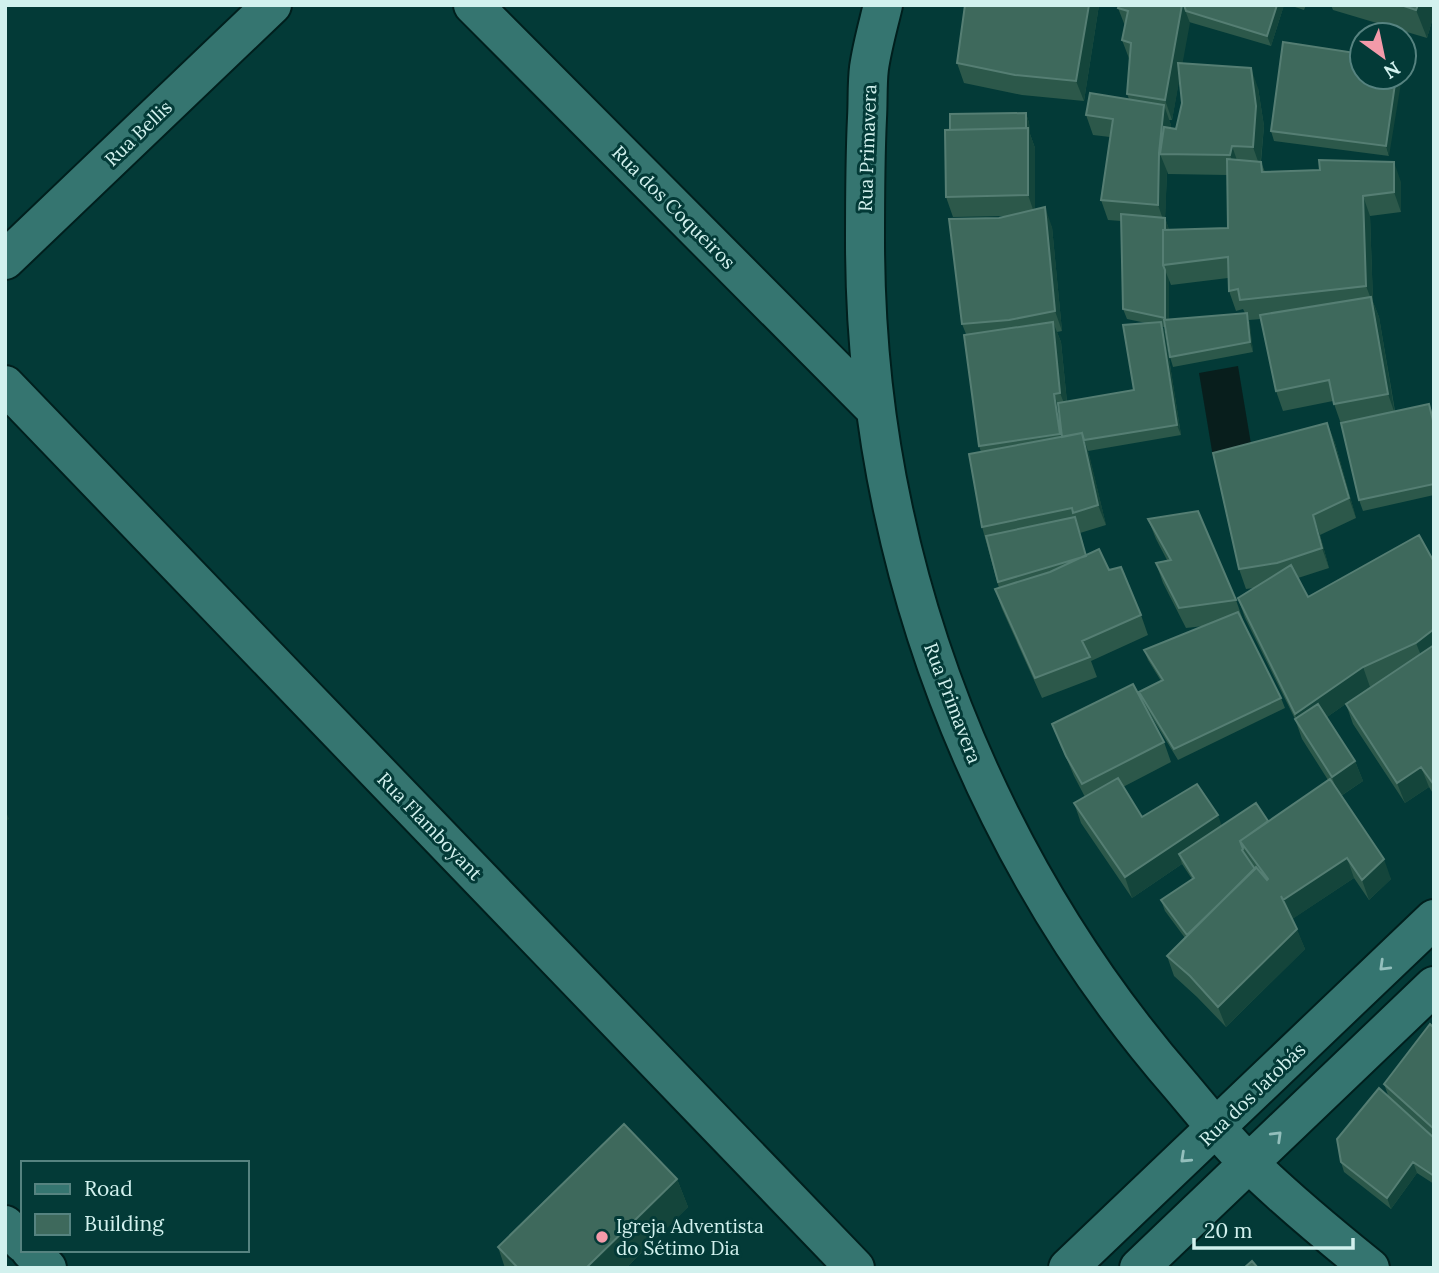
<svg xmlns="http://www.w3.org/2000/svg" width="1439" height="1273" font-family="Lora,serif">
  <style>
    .water { fill: #081e1c }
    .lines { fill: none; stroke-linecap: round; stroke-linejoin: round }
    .minor-casing { stroke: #001f1d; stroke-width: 42 }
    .tertiary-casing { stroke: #001f1d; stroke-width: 42 }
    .minor { stroke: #357570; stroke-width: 38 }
    .tertiary { stroke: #357570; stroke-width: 38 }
    .wall { fill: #2c584a; fill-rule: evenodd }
    .shaded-wall { fill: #14453b }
    .building { fill: #3e695c; stroke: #557e73; stroke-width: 2 }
    .oneway { stroke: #93bfbc }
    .poi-dot { fill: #f39aa9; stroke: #033a37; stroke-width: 2.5 }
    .labels { text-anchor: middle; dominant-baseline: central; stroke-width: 6; stroke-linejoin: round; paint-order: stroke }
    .street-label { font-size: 19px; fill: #d2f1ee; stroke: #033a37 }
    .poi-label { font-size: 19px; fill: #d2f1ee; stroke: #033a37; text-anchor: start }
  </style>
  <rect width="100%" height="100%" fill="#033a37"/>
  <path class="water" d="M1238,366L1252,450L1213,457L1199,373Z"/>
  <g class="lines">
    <defs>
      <path id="minor" d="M473,5L876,410
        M883,5C878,26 872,47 869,68C867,84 868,102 867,118C865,159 865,199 865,240C865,330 874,421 893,509C938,721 1038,922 1180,1085C1203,1112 1225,1141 1251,1165C1289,1202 1329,1235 1370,1268
        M5,260L272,5
        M5,385L855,1268
        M1068,1268L1434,919
        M1139,1268L1434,986"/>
      <path id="tertiary" d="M5,1225L23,1243
        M30,1250L47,1268"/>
    </defs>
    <use href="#minor" class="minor-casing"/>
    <use href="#tertiary" class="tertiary-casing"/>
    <use href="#minor" class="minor"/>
    <use href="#tertiary" class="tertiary"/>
  </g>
  <path class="wall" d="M965,5H1099L1084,101L1022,95L964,83L957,63Z
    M1184,5H1284L1271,46L1189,22L1182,63L1258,88L1264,126L1261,162L1265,172L1401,182V212L1370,216L1373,302L1379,317L1395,411L1429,404L1433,414L1434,495L1363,511L1359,500L1341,424L1333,401L1283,411L1276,391L1261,319L1249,320L1253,352L1173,367L1170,357L1165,327H1163L1165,333L1181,435L1088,451L1106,525L1080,533V532L1086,555L1109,570L1141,615L1148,635L1091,661L1097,677L1042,698L1002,609L995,589L999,588L982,527L981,452L979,446L966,334L962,324L999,218L1008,216L953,217L946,197L950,130L1026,113L1029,123L1030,134L1035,148V210L1052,227L1062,331L1057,332L1061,342L1067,402L1134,390L1146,323L1127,319L1123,309L1121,221L1108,220L1101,200L1110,137L1093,135L1086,115L1129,99L1127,94L1130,61L1122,40L1125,26L1118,8L1184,7ZM1179,80L1182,103L1176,129L1171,128V125L1169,120H1172ZM1167,171L1168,174L1227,175L1228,228L1169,230L1165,218ZM1228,278L1229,291L1236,311L1243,309L1245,313L1169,320V280L1171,285Z
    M1289,5H1306L1304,10Z
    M1331,5H1434V14L1427,38L1333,10Z
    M1362,54L1389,156L1274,141L1271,131Z
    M1327,423L1335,443L1356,518L1320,535L1329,568L1298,578L1308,597L1434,562V795L1429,787L1405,803L1353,724L1346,704L1375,685L1370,687L1327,717L1355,761L1363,781L1341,796L1391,879L1369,900L1354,878L1292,919L1305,949L1226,1027L1197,997L1174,976L1167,956L1185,938L1165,911L1161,900L1192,879L1182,864L1132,898L1081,823L1074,803L1085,797L1074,776L1052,724L1142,701L1139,692L1161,681L1148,660L1144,650L1204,626L1186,628L1163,583L1156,563L1167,560L1156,539L1148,519L1236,600L1243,620L1242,621L1281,698L1285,708L1178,760L1145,706L1164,742L1171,762L1123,787L1142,817L1222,826L1268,821L1328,780L1302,739L1295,719L1245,618L1238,598L1254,588L1246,589L1239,569Z
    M1434,1028V1184L1417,1173L1391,1209L1344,1172L1341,1162L1389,1098L1384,1084Z
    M677,1179L688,1207L626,1268H505L498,1247Z"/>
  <path class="shaded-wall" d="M1089,5H1099L1084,101L1076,81Z
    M1182,5H1183L1190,23L1172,120L1165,100Z
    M1277,5H1284L1271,46L1267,36Z
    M1418,5H1434V14L1427,38L1416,10Z
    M1251,68L1258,88L1264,126L1260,167L1253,147Z
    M1396,77H1402L1389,156L1386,146Z
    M1164,105L1171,125L1168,154H1160L1167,171L1165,225L1158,205L1159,153Z
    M1026,113L1029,123L1030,134L1035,148V215L1028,195Z
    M1232,146L1239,166L1237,175L1230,155Z
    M1394,162L1401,182V212L1394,192Z
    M1363,196L1370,216L1373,302L1379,317L1395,414L1388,394L1373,304L1366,286Z
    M1045,207L1052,227L1062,331L1055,311Z
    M1165,218L1169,229V264H1165Z
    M1165,270L1169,280V328L1165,318Z
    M1247,313L1250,324L1253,352L1250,342Z
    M1053,322L1061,342L1068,413L1060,393Z
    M1161,322L1165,333L1181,435L1177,425Z
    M1054,394L1061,414L1063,444L1060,434Z
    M1327,423L1335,443L1356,518L1349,498Z
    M1082,433L1089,454L1106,525L1098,505Z
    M1313,515L1320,535L1329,568L1322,548Z
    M1434,629V655L1424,663L1416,643Z
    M1363,667L1370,687L1304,733L1300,728L1295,714Z
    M1355,761L1363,781L1339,797L1332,777Z
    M1421,767L1429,787L1405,803L1397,783Z
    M5,809L9,819L5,822Z
    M1218,815L1225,835L1179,854L1182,864L1132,898L1125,877Z
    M1347,858L1354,878L1291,920L1283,900Z
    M1384,859L1391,879L1369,900L1362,880Z
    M1297,929L1305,949L1226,1027L1218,1007Z
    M1413,1162L1417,1173L1391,1209L1387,1198Z
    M677,1179L688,1207L626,1268H586Z"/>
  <path class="building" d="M965,5H1089L1076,81L1015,75L957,63Z
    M1119,5H1182L1165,100L1127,94L1131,43L1122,40L1128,11L1118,8Z
    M1184,5H1277L1267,36L1186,11Z
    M1401,5H1418L1416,10Z
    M1283,42L1362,54V77H1396L1386,146L1271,131Z
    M1178,63L1251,68L1256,106L1253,147L1232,146L1230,155L1160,154L1164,127L1176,129L1182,103Z
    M1090,93L1164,105L1159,153L1158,205L1101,200L1113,119L1086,115Z
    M1026,113V128L950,130V114Z
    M1028,128V195L946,197L945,130Z
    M1227,159L1261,162L1262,172L1320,170L1319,160L1394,162V192L1363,196L1366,286L1240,300L1238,289L1229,291L1228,257L1163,265V230L1228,228Z
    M1045,207L1055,311L1009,320L962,324L949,219L999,218Z
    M1121,214L1165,218V230H1163V265L1165,270V318L1123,309Z
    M1371,297L1388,394L1334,404L1329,380L1276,391L1260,315Z
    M1247,313L1250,342L1170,357L1164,320Z
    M1053,322L1060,393L1054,394L1060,434L979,446L964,335Z
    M1161,322L1177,425L1084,440L1082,433L1062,437L1058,403L1134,390L1123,325Z
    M1429,404L1434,425V484L1359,500L1341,423Z
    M1327,423L1349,498L1313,515L1322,548L1277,563L1239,569L1213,453Z
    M1082,433L1098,505L1073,513L1072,508L982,527L969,454Z
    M1198,511L1236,600L1179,608L1156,563L1171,560L1148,519Z
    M1075,517L1086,556L998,582L986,536Z
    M1419,535L1434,562V629L1416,643L1363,667L1295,714L1238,598L1291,565L1308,597Z
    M1099,549L1109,570L1121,567L1141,615L1082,641L1090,657L1035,678L995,589L1050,572Z
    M1238,612L1281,698L1174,749L1139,692L1163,680L1144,650Z
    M1434,645V785L1421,767L1397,783L1346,704Z
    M1133,684L1164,742L1082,784L1066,756L1052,724Z
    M1318,704L1355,761L1332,777L1295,719Z
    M1118,778L1142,817L1197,784L1218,815L1125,877L1074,803Z
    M1330,779L1384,859L1362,880L1347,858L1283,900L1281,896L1297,929L1218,1007L1190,976L1167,956L1256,867L1267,880L1268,879L1240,841Z
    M1256,803L1268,821L1240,841L1243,849L1242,850L1255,869L1187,935L1161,900L1194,878L1179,854Z
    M1430,1024L1434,1028V1129L1384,1084Z
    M1379,1088L1434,1138V1176L1413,1162L1387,1198L1341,1162L1337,1139Z
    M624,1124L677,1179L586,1268H518L498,1247Z
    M1252,1261L1258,1268H1244Z"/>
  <defs><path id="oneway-chevron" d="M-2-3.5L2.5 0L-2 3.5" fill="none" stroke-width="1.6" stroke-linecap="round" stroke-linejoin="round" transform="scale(1.75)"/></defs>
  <g class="oneway">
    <use href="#oneway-chevron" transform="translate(1384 966) rotate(136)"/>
    <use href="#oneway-chevron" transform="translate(1277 1136) rotate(-44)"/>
    <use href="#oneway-chevron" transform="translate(1185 1158) rotate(137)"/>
  </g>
  <circle class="poi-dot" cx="602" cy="1237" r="7"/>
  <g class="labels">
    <g class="street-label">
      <text transform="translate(138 133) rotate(-44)">Rua Bellis</text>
      <text transform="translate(867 148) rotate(-88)">Rua Primavera</text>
      <text transform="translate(674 207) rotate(45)">Rua dos Coqueiros</text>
      <text transform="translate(953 703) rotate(69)">Rua Primavera</text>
      <text transform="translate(430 826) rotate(46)">Rua Flamboyant</text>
      <text transform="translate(1252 1094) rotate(-44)">Rua dos Jatobás</text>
    </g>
    <g class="poi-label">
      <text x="616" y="1226">Igreja Adventista<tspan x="616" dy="22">do Sétimo Dia</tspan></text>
    </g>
  </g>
  <rect width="1439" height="1273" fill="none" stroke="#d2f1ee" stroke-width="14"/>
  <rect x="21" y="1161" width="228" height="91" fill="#033a37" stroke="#568380" stroke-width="2"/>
  <rect x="35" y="1184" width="35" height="10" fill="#357570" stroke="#568380" stroke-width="2"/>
  <text x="84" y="1196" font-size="21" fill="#d2f1ee">Road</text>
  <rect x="35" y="1214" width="35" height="21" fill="#3e695c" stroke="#568380" stroke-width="2"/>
  <text x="84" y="1231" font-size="21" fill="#d2f1ee">Building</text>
  <g transform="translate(1383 56) rotate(147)"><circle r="33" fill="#033a37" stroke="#568380" stroke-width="2"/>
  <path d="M0-5L12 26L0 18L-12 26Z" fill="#f39aa9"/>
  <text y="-10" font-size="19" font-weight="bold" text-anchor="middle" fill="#d2f1ee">N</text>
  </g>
  <path d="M1194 1238v10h159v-10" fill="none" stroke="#d2f1ee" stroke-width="3.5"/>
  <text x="1204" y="1238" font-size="21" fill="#d2f1ee" stroke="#033a37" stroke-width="5" paint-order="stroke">20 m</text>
</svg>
